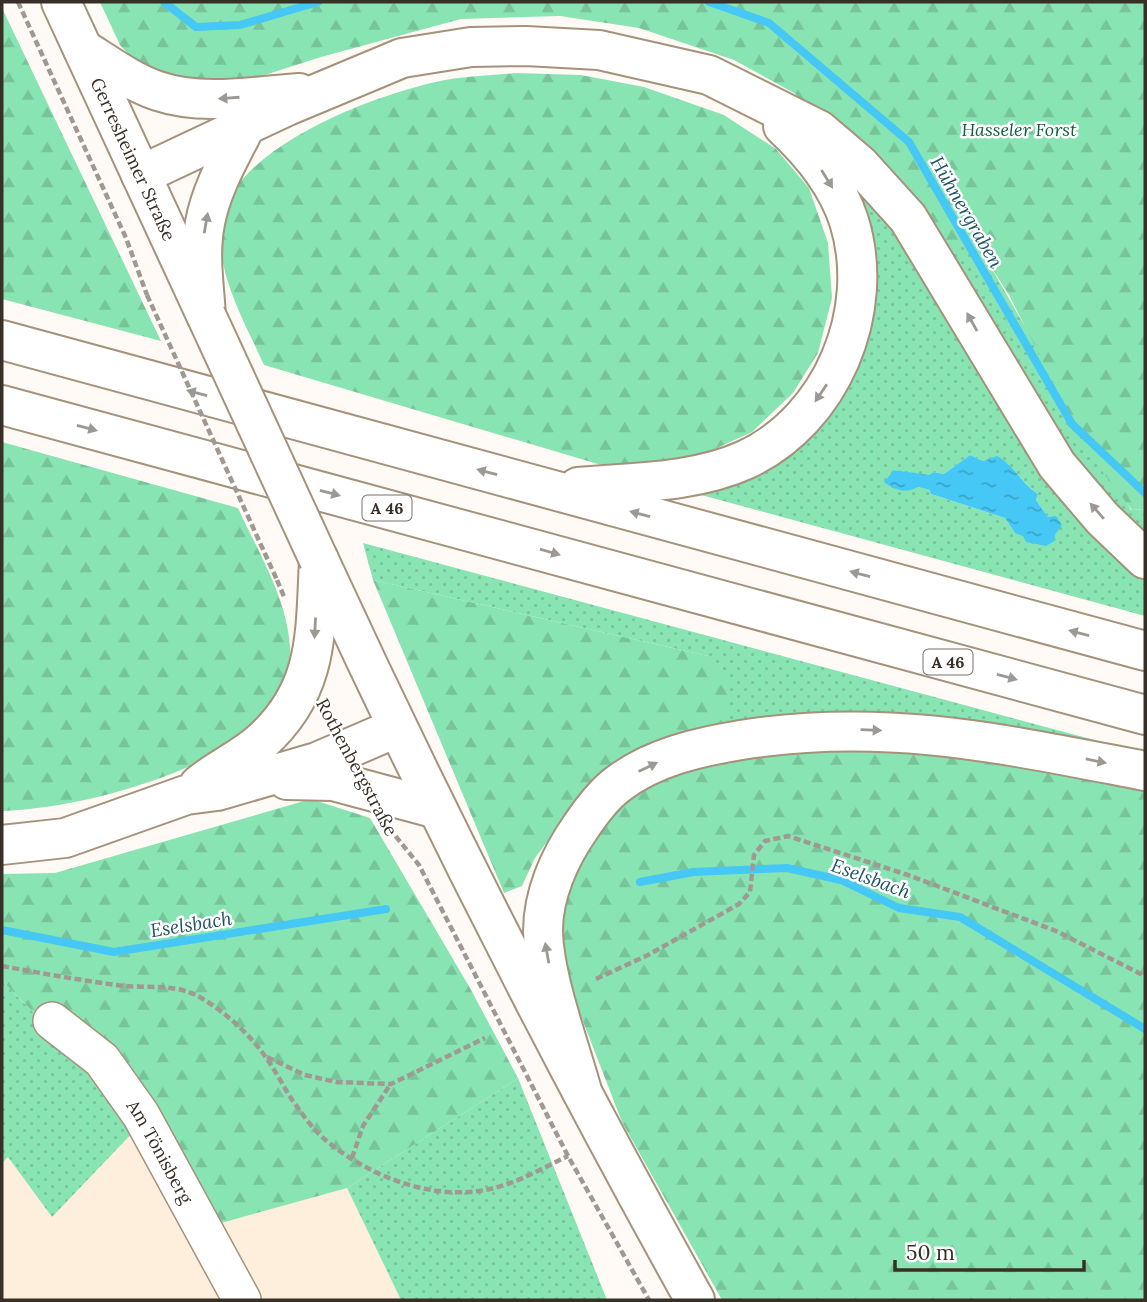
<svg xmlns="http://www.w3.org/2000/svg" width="1147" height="1302" font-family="Lora,serif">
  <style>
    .built { fill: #feeedc }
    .grass { fill: url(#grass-dots); fill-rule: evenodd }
    .forest { fill: url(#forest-firs) }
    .water { fill: url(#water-ripples) }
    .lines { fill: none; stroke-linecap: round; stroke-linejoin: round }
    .stream { stroke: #45c8f5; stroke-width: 8 }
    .minor-casing { stroke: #a5927b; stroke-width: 40 }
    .major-casing { stroke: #a5927b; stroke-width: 42 }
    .highway-casing { stroke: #a5927b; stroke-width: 42 }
    .path { stroke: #a09992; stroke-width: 4.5; stroke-dasharray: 7 3.5; stroke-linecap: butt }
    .minor { stroke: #fff; stroke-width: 37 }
    .major { stroke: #fff; stroke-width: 38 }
    .highway { stroke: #fff; stroke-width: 38 }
    .major-bridge-casing { stroke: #a5927b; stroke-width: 42; stroke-linecap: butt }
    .path-bridge { stroke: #a09992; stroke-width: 4.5; stroke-dasharray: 7 3.5; stroke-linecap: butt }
    .major-bridge { stroke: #fff; stroke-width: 38 }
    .oneway { fill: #9c9893 }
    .labels { text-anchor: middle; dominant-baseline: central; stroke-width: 5; stroke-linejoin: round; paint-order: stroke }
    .shield { fill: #fff; stroke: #746e68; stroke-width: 2 }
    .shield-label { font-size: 16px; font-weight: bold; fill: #383027 }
    .park-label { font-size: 18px; font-style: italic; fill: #0f6240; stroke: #fff }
    .street-label { font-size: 18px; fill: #383027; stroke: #fff }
    .water-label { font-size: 19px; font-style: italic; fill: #1e5366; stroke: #fff }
  </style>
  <defs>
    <pattern id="grass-dots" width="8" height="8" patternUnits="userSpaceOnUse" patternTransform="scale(1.75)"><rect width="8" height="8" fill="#89e4b3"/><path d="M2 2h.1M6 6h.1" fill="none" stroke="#77c49a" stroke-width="1.8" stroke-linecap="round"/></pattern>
    <pattern id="forest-firs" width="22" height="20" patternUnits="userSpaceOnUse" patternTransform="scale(1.75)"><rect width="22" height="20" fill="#89e4b3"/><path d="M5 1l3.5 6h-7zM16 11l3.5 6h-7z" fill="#77c49a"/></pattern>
    <pattern id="water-ripples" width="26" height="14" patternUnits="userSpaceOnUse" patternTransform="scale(1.75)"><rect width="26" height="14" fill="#45c8f5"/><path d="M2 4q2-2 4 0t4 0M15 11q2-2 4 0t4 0" fill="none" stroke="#3ba3c6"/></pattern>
  </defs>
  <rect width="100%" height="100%" fill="#fffaf5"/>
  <path class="built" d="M137,1128L192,1250L221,1222L347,1188L401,1300H2V1163L8,1157Z"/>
  <path class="grass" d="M836,152L1145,571V616L694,493L846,366ZM970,455L983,461L997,457C1014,465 1022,484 1038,494L1036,500L1048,517L1054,537L1015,533L1005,518L931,494V490L918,487L894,470L929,476L934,472L944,474Z
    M936,239L981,250L1131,510L1145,509V537L1091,480L1044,414Z
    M363,543L1098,741L1101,746C981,731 847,700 728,725L708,656L373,580Z
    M2,981L59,1038L137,1128L52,1217L8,1157L2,1163Z
    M518,1078L607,1300H401L347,1188Z"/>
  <path class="forest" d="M100,2H1145V509L1132,510L1092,458L1009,295L981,251L936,239L874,163L794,93L734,60L639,28L560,16L461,19L321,57L249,80L208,89L137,64L120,45Z
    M2,8L161,341L2,299Z
    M515,73L581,75L644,87L724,115L776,149L809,188L828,243L832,298L818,353L793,393L752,432L693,459L608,467L264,365C245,323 218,277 220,230C223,151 371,96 436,82C461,76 489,76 515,73Z
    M2,442L238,508C258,552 287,598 290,647C291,664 287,688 277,703C231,770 79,809 2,811Z
    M373,580L708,656L728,677V725L652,741L614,769L573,807L535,858L522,886L504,893Z
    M864,745L1145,782V1300H722L622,1122L562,967L563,894L612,809L652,779L693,763Z
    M311,799L370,818L470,988L518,1078L347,1188L221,1223L59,1038L3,982L2,874L55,873Z"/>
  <path class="water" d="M970,455L983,461L997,456C1014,465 1022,484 1038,494L1036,500L1048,517L1056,516L1062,525L1054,536L1056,540L1046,546L1026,542L1023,536L1015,533L1005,518L931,494L930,490L918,487C906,494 894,490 884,482L894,470L929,475L934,472L944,474Z"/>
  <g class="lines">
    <path class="stream" d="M164,2L196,27L240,25L318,2
      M709,2L769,23L909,142L1072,424L1145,493
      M640,882L693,872L787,868L841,880L899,908L960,917L1145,1029
      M2,930L114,952L386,909"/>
    <defs>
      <g id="minor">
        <path id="s1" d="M52,1021L102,1060L141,1115L242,1300"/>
      </g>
      <g id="major">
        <path id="s2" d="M61,2L205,313"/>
        <path d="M319,560C435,812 560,1058 695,1300"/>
      </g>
      <path id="highway" d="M83,49C107,64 131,82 158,91C202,106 254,96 299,93
        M141,175L287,106L402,58L471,47L526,46L599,50L709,75L819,130L860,165L908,218L1057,465L1103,519L1145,559
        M206,315C204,285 199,253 205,223C211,189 230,157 245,127
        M2,340L1145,651
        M2,405L1145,715
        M578,487C633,482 694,483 745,460C832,420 877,311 849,221C837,184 811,152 783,126
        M287,780L333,781L437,809
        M199,785C218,769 242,759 261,742C320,689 315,633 319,560
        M2,845L65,838L186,795L217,791L317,762L396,728
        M582,1091C569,1044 544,978 543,931C543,895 559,858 580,828C590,813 603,795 618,784C653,757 699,747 741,740C886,717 1004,744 1145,771"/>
    </defs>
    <use href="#minor" class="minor-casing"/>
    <use href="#major" class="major-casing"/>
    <use href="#highway" class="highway-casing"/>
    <path class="path" d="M18,2L126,238L147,295
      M277,580L285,599
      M389,828L419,865L568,1156L649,1300
      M2,966C40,973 79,980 117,985C143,989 171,983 196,995C222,1009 251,1035 267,1059C277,1073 285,1090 295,1104C303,1115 312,1128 322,1137C366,1175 431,1202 490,1189C517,1183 543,1168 568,1156
      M596,979L648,955L739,904L750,892L754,855L765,841L788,836L908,875L1056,931L1145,976
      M267,1057L305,1075L336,1082L391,1084L485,1038
      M352,1158L363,1126L390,1085"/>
    <use href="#minor" class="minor"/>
    <use href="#major" class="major"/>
    <use href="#highway" class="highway"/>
    <defs>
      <path id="major-bridge" d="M206,315L319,560"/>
    </defs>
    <use href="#major-bridge" class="major-bridge-casing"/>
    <path class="path-bridge" d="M147,295L277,580"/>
    <use href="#major-bridge" class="major-bridge"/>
  </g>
  <defs><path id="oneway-solid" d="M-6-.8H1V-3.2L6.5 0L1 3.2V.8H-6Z" transform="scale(1.75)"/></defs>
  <g class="oneway">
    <use href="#oneway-solid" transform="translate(229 98) rotate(176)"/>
    <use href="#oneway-solid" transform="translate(827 179) rotate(58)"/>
    <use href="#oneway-solid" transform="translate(206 223) rotate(-80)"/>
    <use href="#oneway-solid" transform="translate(972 322) rotate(-119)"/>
    <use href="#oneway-solid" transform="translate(197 393) rotate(-165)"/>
    <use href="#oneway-solid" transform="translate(821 393) rotate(124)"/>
    <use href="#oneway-solid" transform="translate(87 428) rotate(15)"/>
    <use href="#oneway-solid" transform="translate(487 472) rotate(-165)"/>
    <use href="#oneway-solid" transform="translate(330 493) rotate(15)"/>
    <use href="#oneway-solid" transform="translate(1097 511) rotate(-131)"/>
    <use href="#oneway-solid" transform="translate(640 514) rotate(-165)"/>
    <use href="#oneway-solid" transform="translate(550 552) rotate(16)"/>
    <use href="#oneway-solid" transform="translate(860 574) rotate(-165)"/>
    <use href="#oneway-solid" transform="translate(315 628) rotate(93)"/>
    <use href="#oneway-solid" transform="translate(1079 633) rotate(-165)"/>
    <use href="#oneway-solid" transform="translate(1007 677) rotate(15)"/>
    <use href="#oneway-solid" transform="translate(871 730) rotate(2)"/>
    <use href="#oneway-solid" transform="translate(1096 761) rotate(11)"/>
    <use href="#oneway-solid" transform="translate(648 767) rotate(-26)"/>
    <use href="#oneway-solid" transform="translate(547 953) rotate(-100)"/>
  </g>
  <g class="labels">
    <g class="shield">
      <rect x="362.5" y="495.5" width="49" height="25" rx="5"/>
      <rect x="923.5" y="649.5" width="49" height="25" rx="5"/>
    </g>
    <g class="shield-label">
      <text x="387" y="508">A 46</text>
      <text x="948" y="662">A 46</text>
    </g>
    <g class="park-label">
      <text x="1019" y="129">Hasseler Forst</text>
    </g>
    <g class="street-label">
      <text stroke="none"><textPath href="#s2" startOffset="173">Gerresheimer Straße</textPath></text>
      <text transform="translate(357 767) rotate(62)">Rothenbergstraße</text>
      <text stroke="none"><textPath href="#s1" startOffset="172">Am Tönisberg</textPath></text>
    </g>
    <g class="water-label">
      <text transform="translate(967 212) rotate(60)">Hühnergraben</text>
      <text transform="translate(871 878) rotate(20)">Eselsbach</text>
      <text transform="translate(191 924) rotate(-9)">Eselsbach</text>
    </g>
  </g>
  <rect width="1147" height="1302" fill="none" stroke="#383027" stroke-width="7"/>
  <path d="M895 1260v10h189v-10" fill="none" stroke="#383027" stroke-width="3.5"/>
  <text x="906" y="1260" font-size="21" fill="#383027" stroke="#ffffff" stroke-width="5" paint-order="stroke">50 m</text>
</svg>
